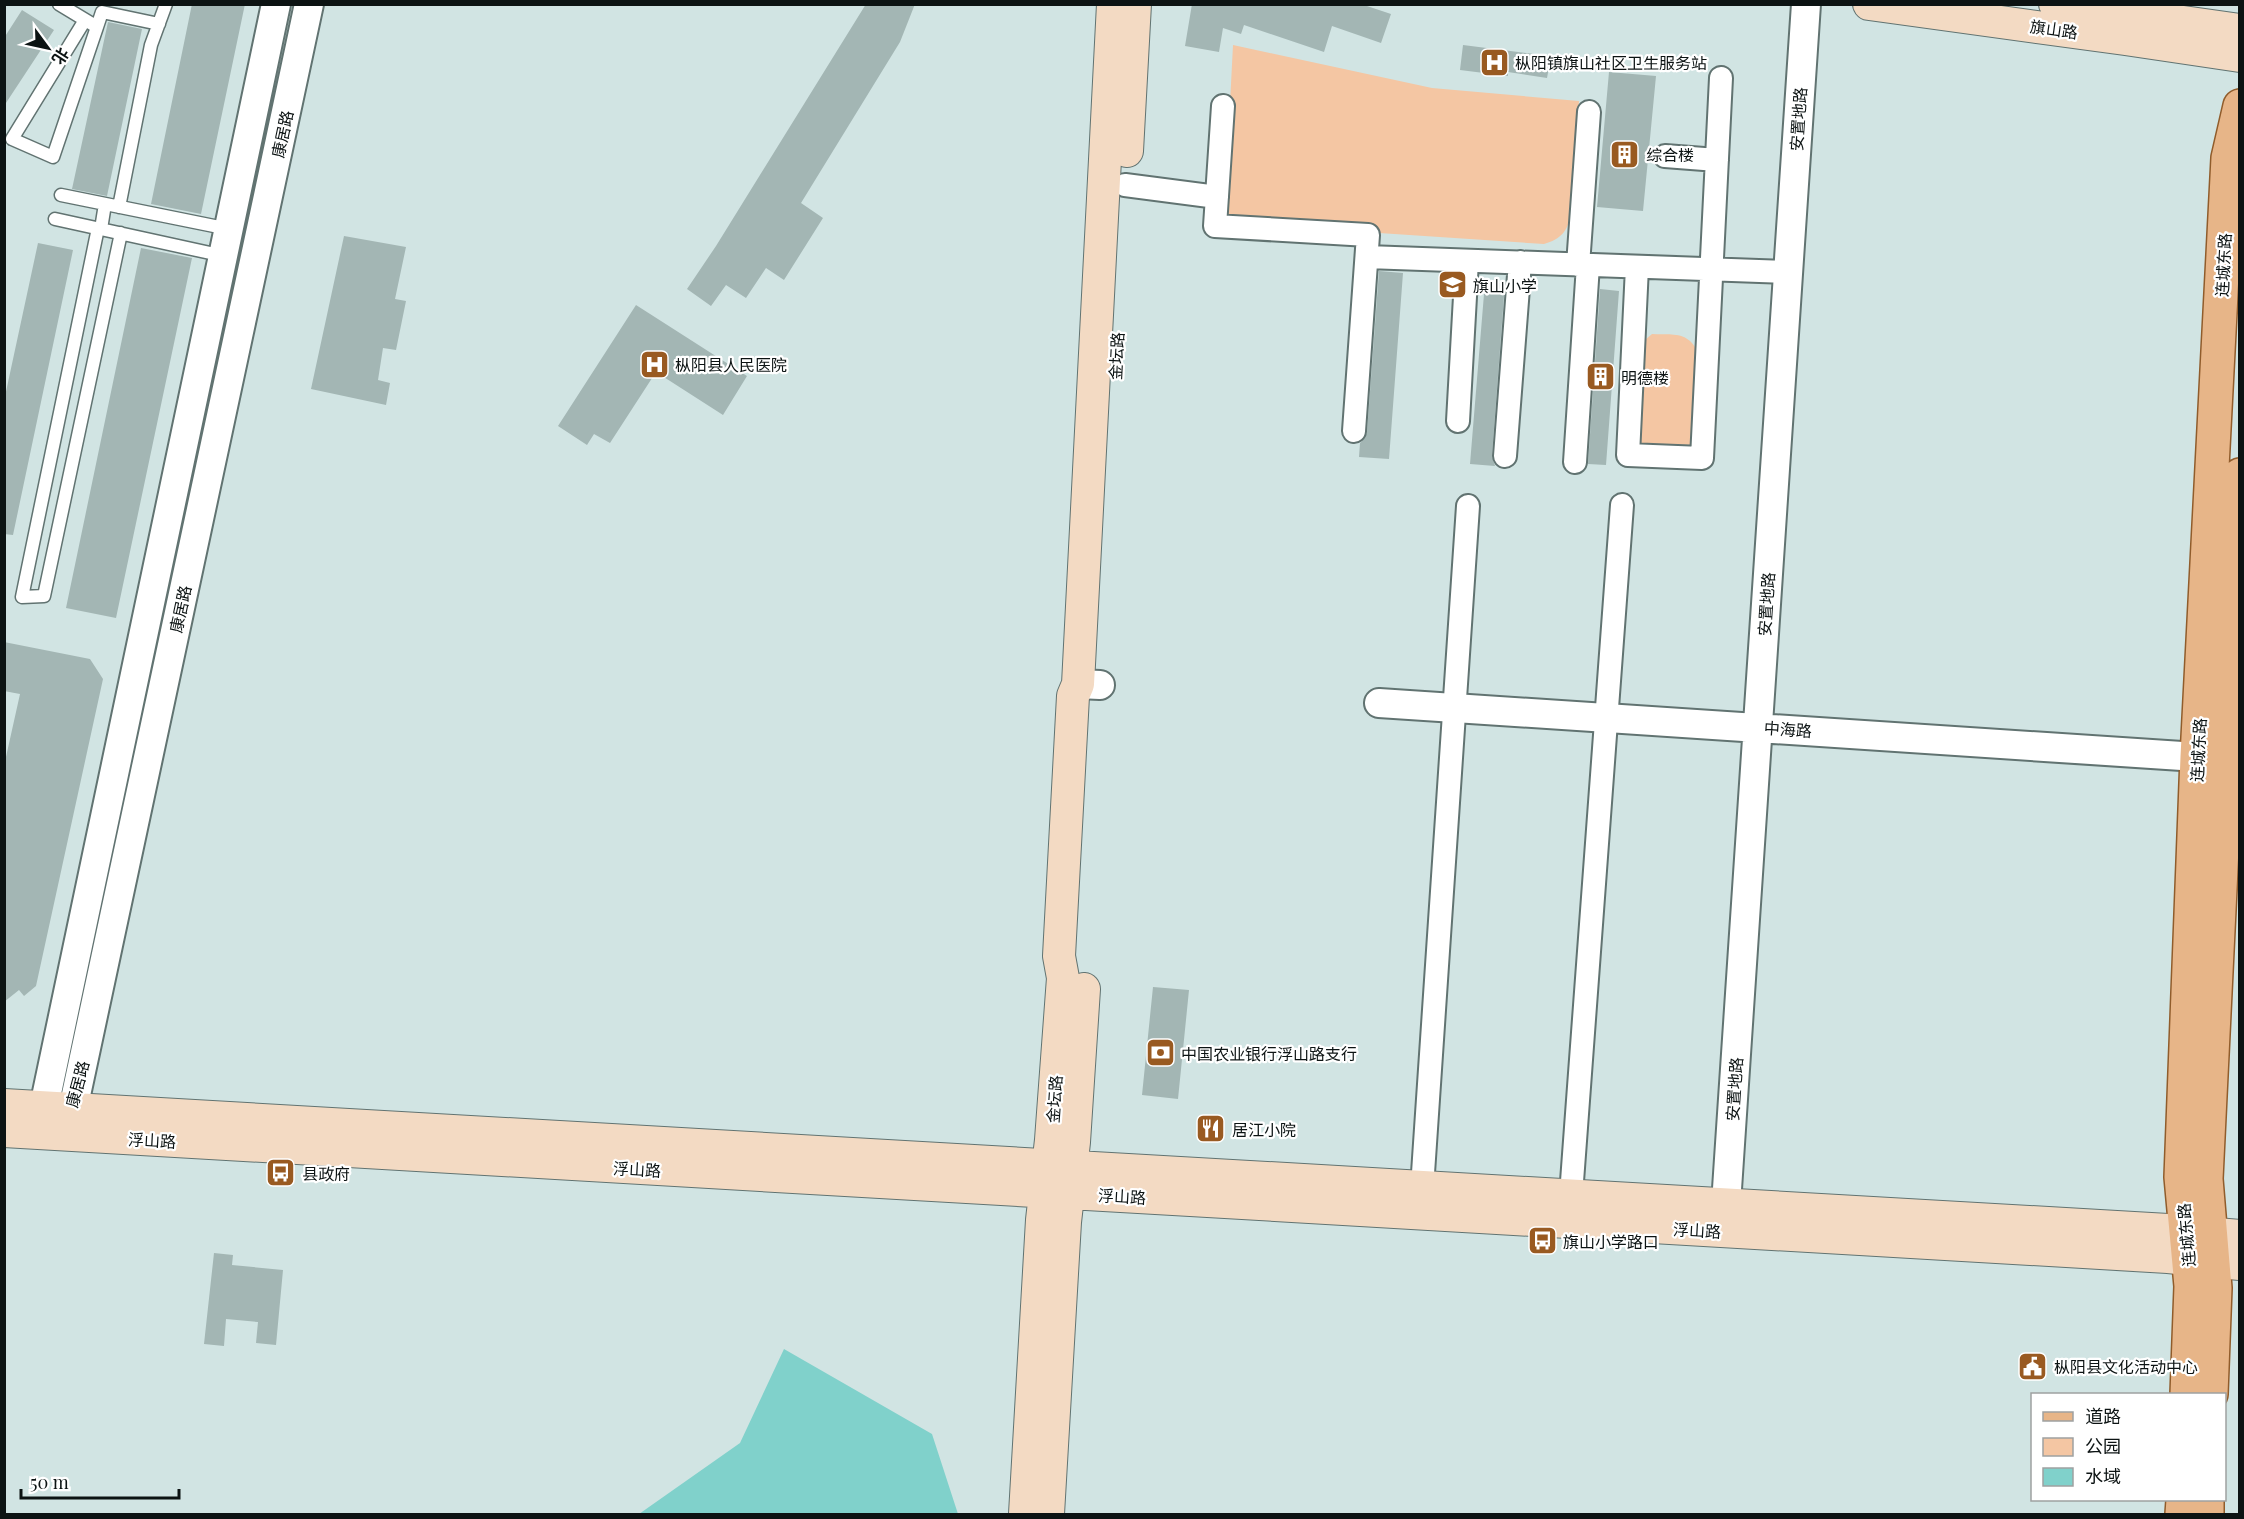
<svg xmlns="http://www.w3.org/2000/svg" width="2244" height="1519" font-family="'Playfair Display','Noto Sans SC',serif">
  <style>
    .green { fill: #f4c6a3 }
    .water { fill: #80d1cb }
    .building { fill: #a3b6b4 }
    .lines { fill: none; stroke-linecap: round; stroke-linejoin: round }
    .service-casing { stroke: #617371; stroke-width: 15 }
    .minor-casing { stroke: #617371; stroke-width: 26 }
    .tertiary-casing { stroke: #617371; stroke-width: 32 }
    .secondary-casing { stroke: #617371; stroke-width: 34 }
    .primary-casing { stroke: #905c2b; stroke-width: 36 }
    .service { stroke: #fff; stroke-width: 12 }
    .minor { stroke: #fff; stroke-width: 22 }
    .tertiary { stroke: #fff; stroke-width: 28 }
    .secondary { stroke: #f3dac3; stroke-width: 32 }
    .primary { stroke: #e7b588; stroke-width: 33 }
    .labels { text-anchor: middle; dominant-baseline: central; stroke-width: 4.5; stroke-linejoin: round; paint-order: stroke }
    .street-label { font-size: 16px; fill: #0c1313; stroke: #fff }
    .poi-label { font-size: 16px; fill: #0c1313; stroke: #fff; text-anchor: start }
  </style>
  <rect width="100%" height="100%" fill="#d1e4e3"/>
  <path class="green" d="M1233,45L1432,88L1579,101L1571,215C1567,232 1561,239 1544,244L1245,224L1228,217L1225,201Z
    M1652,334C1669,335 1685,331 1695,347L1691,445L1640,444L1645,340Z"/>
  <path class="water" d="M784,1349L932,1434L958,1514H639L740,1443Z"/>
  <path class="building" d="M192,4H245L201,214L151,204Z
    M866,4H915L900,42L801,203L823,218L784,280L766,268L746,298L726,285L711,306L687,289L716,246Z
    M1192,4H1361L1391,14L1381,43L1332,26L1324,52L1244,25L1241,34L1223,28L1219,52L1185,46Z
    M22,10L54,30L4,106V38Z
    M108,22L142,29L107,196L72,189Z
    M1463,45L1551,56L1547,78L1508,72V76L1460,70Z
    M1609,72L1656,76L1643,211L1597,207Z
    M344,236L406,247L395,299L406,301L396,350L383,348L378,380L390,383L386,405L311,389Z
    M38,243L73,250L13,535L4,534V401Z
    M141,248L192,258L116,618L66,608Z
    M1379,271L1403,273L1389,459L1359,457L1360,443L1365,438L1367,432Z
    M1485,282L1505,283L1492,455L1495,466L1470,464Z
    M1600,289L1619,291L1606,465L1588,464Z
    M636,305L747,376L723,415L656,372L610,443L594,434L587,445L558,426Z
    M4,642L90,659L103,679L36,986L24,996L19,990L4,1002V766L20,694L4,691Z
    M1153,987L1189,990L1178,1099L1142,1095Z
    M214,1253L233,1255L232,1265L283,1270L276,1345L256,1343L258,1322L226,1319L224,1346L204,1344Z"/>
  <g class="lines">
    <defs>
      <path id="service" d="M59,4L97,27L102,12L159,24
        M85,20L12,139L53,157L97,27
        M61,195L229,229
        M119,207L151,45L166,4
        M55,219L224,256
        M98,228L22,597L44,596L121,233
        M101,229L105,204"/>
      <path id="minor" d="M1223,106L1215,226L1368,235L1354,431
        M1665,156L1717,160
        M1125,185L1217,197
        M1367,257L1788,272
        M1578,265L1589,112
        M1637,267L1628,455L1702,458L1721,78
        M1458,421L1467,261
        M1505,456L1520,262
        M1575,462L1588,265
        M1422,1188L1468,506
        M1571,1195L1622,505"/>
      <path id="tertiary" d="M1078,684L1100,685
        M1379,703L2197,757
        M59,1128L73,1109L309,4
        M53,1129L44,1107L276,4
        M1726,1204L1806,4"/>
      <path id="secondary" d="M1869,4L2125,39L2240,56
        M2055,4L2240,30
        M1127,151L1135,4
        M4,1105L2168,1230L2240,1236
        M4,1131L2168,1257L2240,1264
        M1025,1514L1042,1220L1051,1140L1063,978L1059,956L1073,696L1078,684L1113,4
        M1048,1514L1065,1222L1074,1142L1084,989"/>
      <path id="primary" d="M2187,1394L2191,1286L2181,1177L2197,757L2228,158L2240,106
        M2211,1394L2215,1288L2206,1179L2240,475
        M2182,1514L2183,1500
        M2207,1514V1500"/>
    </defs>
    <use href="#service" class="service-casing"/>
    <use href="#minor" class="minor-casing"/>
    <use href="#tertiary" class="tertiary-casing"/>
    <use href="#secondary" class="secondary-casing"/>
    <use href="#primary" class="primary-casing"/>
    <use href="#service" class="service"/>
    <use href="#minor" class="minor"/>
    <use href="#tertiary" class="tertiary"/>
    <use href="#secondary" class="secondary"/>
    <use href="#primary" class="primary"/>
  </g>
  <defs>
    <symbol id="hospital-square" viewBox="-11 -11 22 22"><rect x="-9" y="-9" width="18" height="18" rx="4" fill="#995a21" stroke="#fff"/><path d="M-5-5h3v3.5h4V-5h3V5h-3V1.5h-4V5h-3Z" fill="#fff"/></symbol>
    <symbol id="building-square" viewBox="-11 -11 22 22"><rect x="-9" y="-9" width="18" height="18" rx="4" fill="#995a21" stroke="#fff"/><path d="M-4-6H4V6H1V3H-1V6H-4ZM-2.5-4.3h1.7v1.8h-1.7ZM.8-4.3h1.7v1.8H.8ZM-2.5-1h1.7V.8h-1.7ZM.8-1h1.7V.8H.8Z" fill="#fff"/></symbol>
    <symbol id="school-square" viewBox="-11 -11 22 22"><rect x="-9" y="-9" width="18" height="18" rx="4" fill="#995a21" stroke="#fff"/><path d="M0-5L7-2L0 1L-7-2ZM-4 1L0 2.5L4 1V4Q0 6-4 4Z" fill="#fff"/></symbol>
    <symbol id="bank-square" viewBox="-11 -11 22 22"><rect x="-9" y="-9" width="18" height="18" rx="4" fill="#995a21" stroke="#fff"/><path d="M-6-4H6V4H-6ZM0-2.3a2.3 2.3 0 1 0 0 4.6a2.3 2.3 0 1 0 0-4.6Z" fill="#fff"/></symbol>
    <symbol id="restaurant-square" viewBox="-11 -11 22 22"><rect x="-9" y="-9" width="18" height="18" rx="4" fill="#995a21" stroke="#fff"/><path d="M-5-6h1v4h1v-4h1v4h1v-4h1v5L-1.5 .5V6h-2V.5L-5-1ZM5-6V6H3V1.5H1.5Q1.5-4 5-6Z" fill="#fff"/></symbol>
    <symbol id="bus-square" viewBox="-11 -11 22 22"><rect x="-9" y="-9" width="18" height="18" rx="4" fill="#995a21" stroke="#fff"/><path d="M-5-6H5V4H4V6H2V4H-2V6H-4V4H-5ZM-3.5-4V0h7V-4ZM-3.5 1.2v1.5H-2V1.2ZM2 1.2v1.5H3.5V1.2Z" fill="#fff"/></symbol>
    <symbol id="civic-square" viewBox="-11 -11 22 22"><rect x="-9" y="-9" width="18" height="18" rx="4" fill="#995a21" stroke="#fff"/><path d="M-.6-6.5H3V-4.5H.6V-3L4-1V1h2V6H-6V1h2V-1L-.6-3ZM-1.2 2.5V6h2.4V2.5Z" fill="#fff"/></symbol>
  </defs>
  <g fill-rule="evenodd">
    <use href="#hospital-square" x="1478" y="46" width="33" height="33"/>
    <use href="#building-square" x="1608" y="138" width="33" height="33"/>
    <use href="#school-square" x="1436" y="268" width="33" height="33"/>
    <use href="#hospital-square" x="638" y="348" width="33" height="33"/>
    <use href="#building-square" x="1584" y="360" width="33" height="33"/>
    <use href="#bank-square" x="1144" y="1036" width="33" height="33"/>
    <use href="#restaurant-square" x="1194" y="1112" width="33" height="33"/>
    <use href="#bus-square" x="264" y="1156" width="33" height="33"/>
    <use href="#bus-square" x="1526" y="1224" width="33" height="33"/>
    <use href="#civic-square" x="2016" y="1350" width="33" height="33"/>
  </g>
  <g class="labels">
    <g class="street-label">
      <text transform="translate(2054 29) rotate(8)">旗山路</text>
      <text transform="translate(1798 119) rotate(-86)">安置地路</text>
      <text transform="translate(282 134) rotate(-78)">康居路</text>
      <text transform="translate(2223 265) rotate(-87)">连城东路</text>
      <text transform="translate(1116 356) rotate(-87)">金坛路</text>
      <text transform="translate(1766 604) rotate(-86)">安置地路</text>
      <text transform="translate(180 609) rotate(-78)">康居路</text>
      <text transform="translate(1788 729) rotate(4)">中海路</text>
      <text transform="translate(2198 750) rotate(-87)">连城东路</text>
      <text transform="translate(77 1084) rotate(-75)">康居路</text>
      <text transform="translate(1734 1089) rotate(-86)">安置地路</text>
      <text transform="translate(1054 1099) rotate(-86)">金坛路</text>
      <text transform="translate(152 1140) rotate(3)">浮山路</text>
      <text transform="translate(637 1169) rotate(3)">浮山路</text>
      <text transform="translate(1122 1196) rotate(3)">浮山路</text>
      <text transform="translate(1697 1230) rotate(3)">浮山路</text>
      <text transform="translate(2186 1235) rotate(-95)">连城东路</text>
    </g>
    <g class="poi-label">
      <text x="1515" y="62">枞阳镇旗山社区卫生服务站</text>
      <text x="1646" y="154">综合楼</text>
      <text x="1473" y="285">旗山小学</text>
      <text x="675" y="364">枞阳县人民医院</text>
      <text x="1621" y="377">明德楼</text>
      <text x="1181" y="1053">中国农业银行浮山路支行</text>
      <text x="1232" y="1129">居江小院</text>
      <text x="302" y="1173">县政府</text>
      <text x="1563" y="1241">旗山小学路口</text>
      <text x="2054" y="1366">枞阳县文化活动中心</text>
    </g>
  </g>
  <rect width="2244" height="1519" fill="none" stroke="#0c1313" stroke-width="12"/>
  <rect x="2031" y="1393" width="195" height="108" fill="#ffffff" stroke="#9ea1a1" stroke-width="1.5"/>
  <rect x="2043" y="1412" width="30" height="9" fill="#e7b588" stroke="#9ea1a1" stroke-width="1.5"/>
  <text x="2085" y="1423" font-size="18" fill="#0c1313">道路</text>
  <rect x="2043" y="1438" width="30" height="18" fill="#f4c6a3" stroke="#9ea1a1" stroke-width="1.5"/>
  <text x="2085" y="1453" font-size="18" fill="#0c1313">公园</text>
  <rect x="2043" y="1468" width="30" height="18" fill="#80d1cb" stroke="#9ea1a1" stroke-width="1.5"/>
  <text x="2085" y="1483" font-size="18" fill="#0c1313">水域</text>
  <g transform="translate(48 48) rotate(123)" stroke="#ffffff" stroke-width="4.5" paint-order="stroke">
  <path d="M0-4.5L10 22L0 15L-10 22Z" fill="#0c1313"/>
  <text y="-9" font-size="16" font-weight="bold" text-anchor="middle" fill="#0c1313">北</text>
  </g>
  <path d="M21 1489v9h158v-9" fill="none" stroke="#0c1313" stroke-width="3"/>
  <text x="30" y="1489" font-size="18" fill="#0c1313" stroke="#ffffff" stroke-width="4.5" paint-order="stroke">50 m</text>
</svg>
